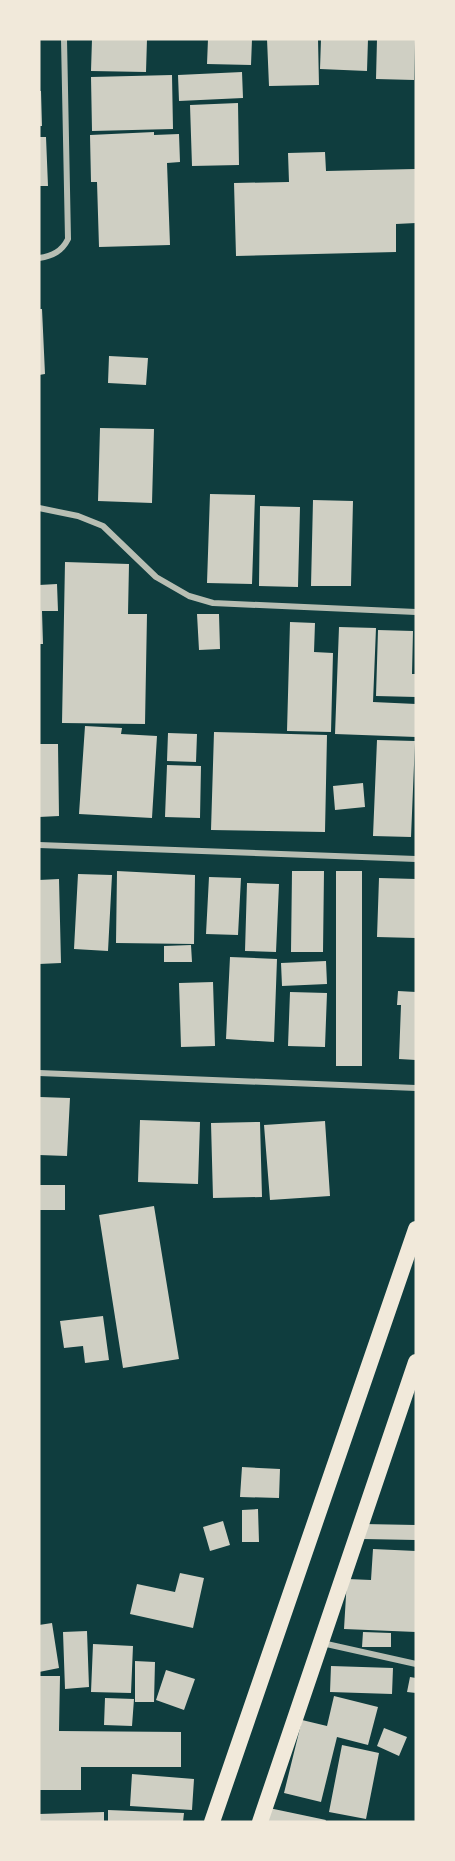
<svg xmlns="http://www.w3.org/2000/svg" width="455" height="1861" font-family="Poppins,sans-serif">
  <style>
    .building { fill: #cfcfc3 }
    .lines { fill: none; stroke-linecap: round; stroke-linejoin: round }
    .minor { stroke: #b8beb3; stroke-width: 6 }
    .trunk { stroke: #f1e9da; stroke-width: 16 }
  </style>
  <rect width="100%" height="100%" fill="#0f3d3e"/>
  <path class="building" d="M92,39H147L146,72L91,71Z
    M208,39H252L251,65L207,64Z
    M267,39H318L319,85L269,86Z
    M321,39H368L367,71L320,69Z
    M377,39H415L414,80L376,79Z
    M242,72L243,98L179,101L178,75Z
    M172,75L173,129L92,131L91,77Z
    M39,91H41L42,126H39Z
    M238,103L239,165L192,166L190,105Z
    M154,132V135L179,134L180,162L167,163L170,245L99,247L97,182H91L90,135Z
    M39,137H46L48,186H39Z
    M325,152L326,171L415,169L416,223L396,224V252L236,256L234,183L289,182L288,153Z
    M39,309H42L45,374L39,375Z
    M109,356L148,358L146,385L108,383Z
    M100,428L154,429L152,503L98,501Z
    M210,494L255,495L252,584L207,583Z
    M313,500L353,501L351,586H311Z
    M260,506L300,507L298,587L259,586Z
    M65,562L129,564L128,614H147L145,724L62,723Z
    M57,584L58,611H42L43,644H39V585Z
    M197,614H219L220,649L199,650Z
    M290,622L315,623L314,652L333,653L331,732L287,731Z
    M339,627L376,628L373,702L416,704V737L335,734Z
    M378,630L413,631L412,674H416V697L376,696Z
    M85,726L122,728L121,734L157,736L152,818L79,814Z
    M214,732L327,735L325,832L211,830Z
    M168,733L197,734L196,762L167,761Z
    M377,740L415,741L411,837L373,836Z
    M39,744H58L59,816L39,817Z
    M167,765L201,766L200,818L165,817Z
    M363,783L365,807L335,810L333,786Z
    M117,871L195,875L194,944L116,943Z
    M292,871H324L323,952H291Z
    M336,871H362V1066H336Z
    M78,874L112,875L108,951L74,949Z
    M209,877L241,878L238,935L206,934Z
    M379,878L416,879V938L377,937Z
    M59,879L61,963L39,964V880Z
    M247,883L279,884L276,952L245,951Z
    M191,945L192,962H164V946Z
    M230,957L277,959L274,1042L226,1039Z
    M326,961L327,984L282,986L281,963Z
    M213,982L215,1046L181,1047L179,983Z
    M398,991L416,992V1060L399,1059L401,1005H397Z
    M290,992L327,993L325,1047L288,1046Z
    M40,1097L70,1098L67,1156L39,1155Z
    M140,1120L200,1122L198,1184L138,1182Z
    M325,1121L330,1196L270,1200L264,1125Z
    M260,1122L262,1197L213,1198L211,1123Z
    M39,1185H65V1210H39Z
    M154,1206L179,1359L123,1368L99,1215Z
    M103,1316L109,1360L85,1363L83,1346L64,1348L60,1321Z
    M242,1467L280,1469L279,1498L240,1497Z
    M258,1509L259,1542H242V1510Z
    M223,1521L230,1545L210,1551L203,1527Z
    M363,1524L416,1525V1540L363,1539Z
    M373,1549L416,1551V1632L344,1629L347,1579L371,1580Z
    M180,1573L204,1578L193,1628L130,1614L137,1584L175,1592Z
    M52,1623L59,1668L39,1672V1625Z
    M87,1631L89,1687L65,1689L63,1632Z
    M363,1632L391,1633V1647H362Z
    M93,1644L133,1646L131,1693L91,1692Z
    M135,1661L155,1662L154,1702H135Z
    M331,1666L393,1668L392,1694L330,1692Z
    M166,1670L195,1679L184,1710L156,1700Z
    M39,1676H60L59,1731L181,1732V1767H81V1790H39Z
    M410,1677L416,1678V1693L407,1692Z
    M334,1696L378,1707L368,1745L337,1737L321,1802L284,1793L302,1720L327,1726Z
    M105,1698L134,1699L132,1726L104,1725Z
    M384,1728L407,1737L399,1756L377,1746Z
    M342,1745L379,1753L366,1819L329,1812Z
    M132,1774L194,1779L192,1810L130,1806Z
    M269,1808L326,1820L325,1822H266Z
    M108,1810L184,1813L183,1822H108Z
    M104,1812V1822H39V1814Z"/>
  <g class="lines">
    <path class="minor" d="M39,258C53,256 62,251 68,239L64,39
      M39,508L78,516L103,526L156,577L189,596L213,603L416,612
      M39,845L416,859
      M39,1073L416,1088
      M322,1643L416,1664"/>
    <path class="trunk" d="M212,1822L416,1229
      M260,1822L416,1362"/>
  </g>
  <rect width="455" height="1861" fill="none" stroke="#f1e9da" stroke-width="81"/>
</svg>
